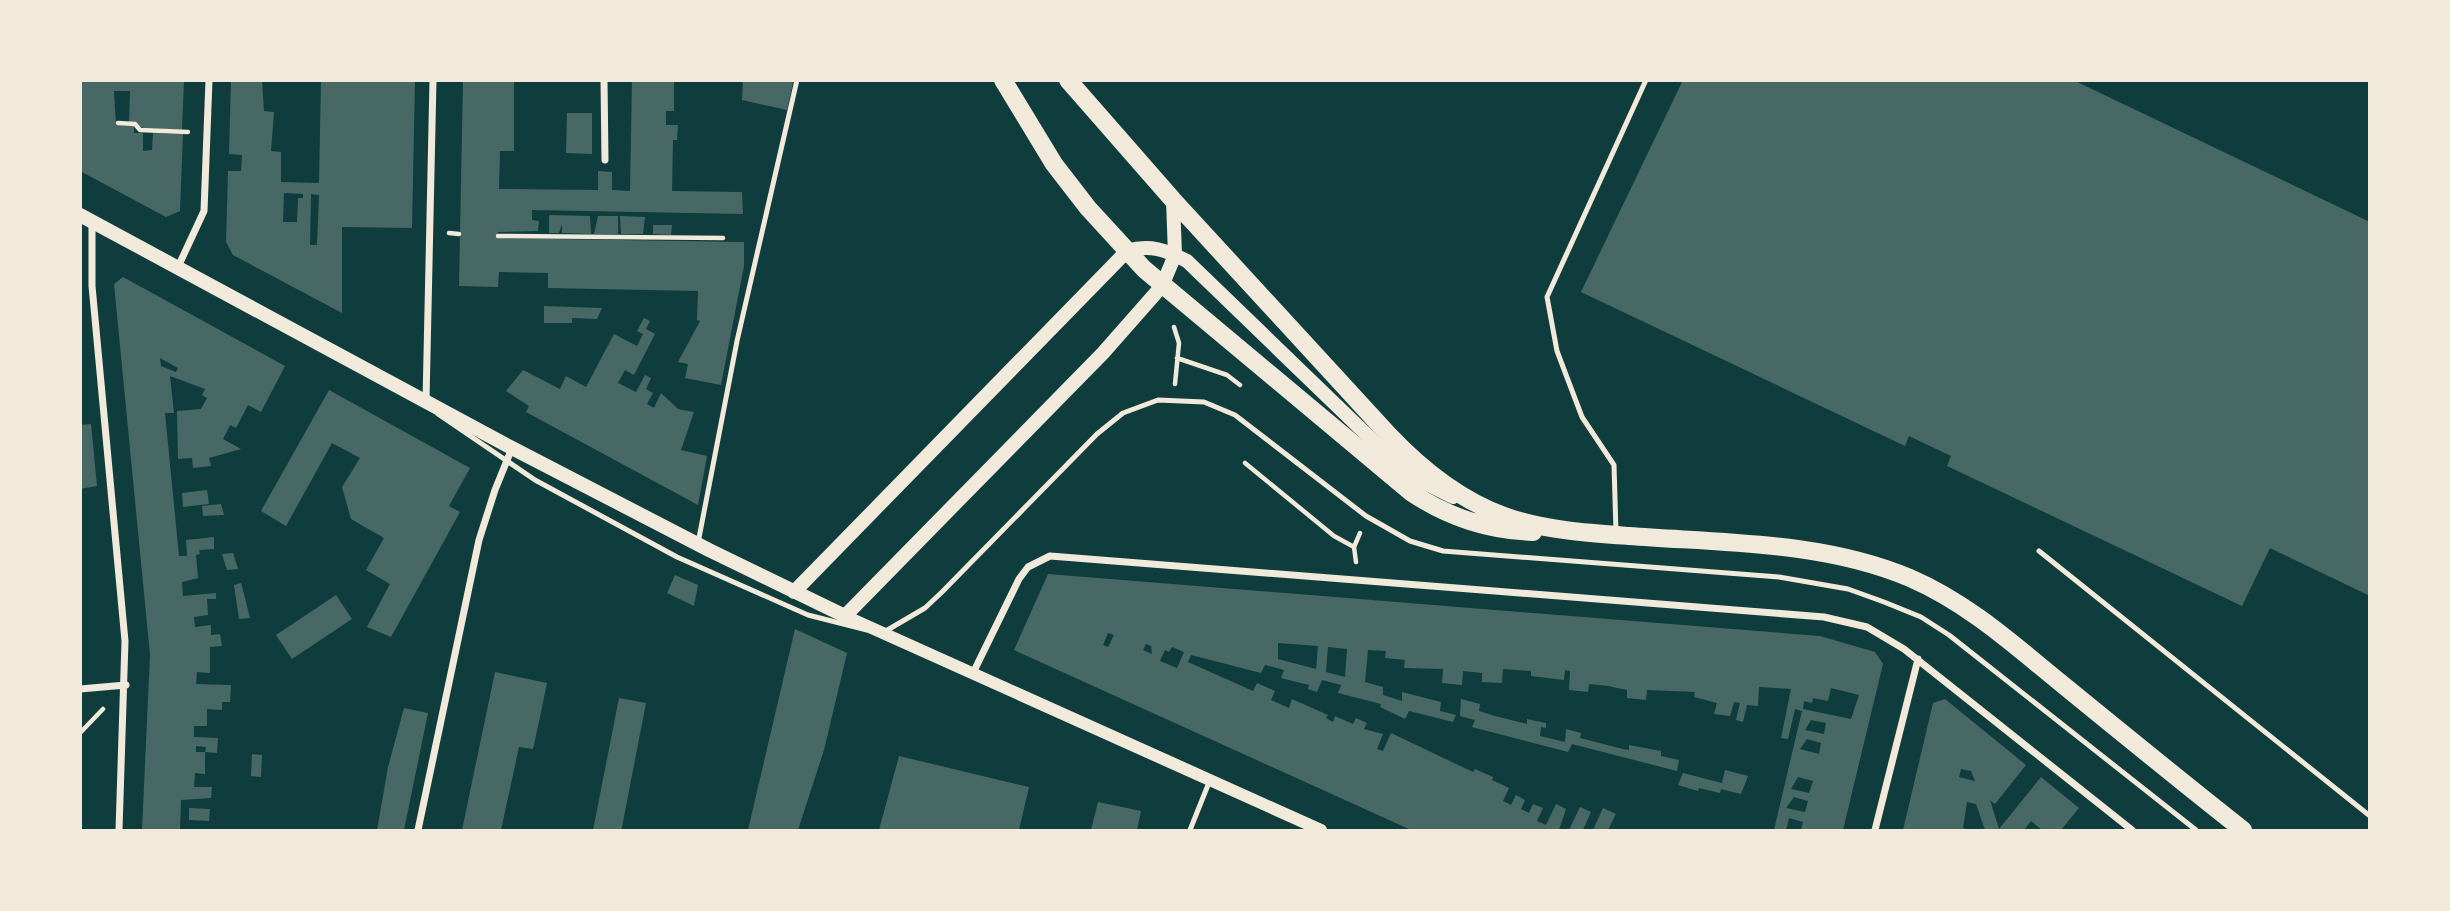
<svg xmlns="http://www.w3.org/2000/svg" width="2450" height="911" font-family="'Golos Text',sans-serif">
  <style>
    .building { fill: #486865; fill-rule: evenodd }
    .lines { fill: none; stroke-linecap: round; stroke-linejoin: round }
    .path { stroke: #f1e9da; stroke-width: 4.5 }
    .service { stroke: #f1e9da; stroke-width: 5 }
    .minor { stroke: #f1e9da; stroke-width: 7 }
    .tertiary { stroke: #f1e9da; stroke-width: 12 }
    .secondary { stroke: #f1e9da; stroke-width: 14 }
    .primary { stroke: #f1e9da; stroke-width: 18 }
  </style>
  <rect width="100%" height="100%" fill="#0f3d3e"/>
  <path class="building" d="M80,80H184L182,130L143,128L129,123L130,91H114L116,125L134,126V133H143V151L152,150L153,133L183,134L180,211L166,217L80,171Z
    M231,80H262L264,111L274,112L271,151L281,152V182L319,183L321,80H415L412,228L342,227V313L233,255L226,242L228,171H241L242,155L229,154ZM284,193L303,194V198H298L297,222H283ZM311,194L319,195L317,245H310Z
    M463,80H514V151H500L499,189L598,190V171L612,172V190L630,191L632,80H674V111H666V125H678L677,140H673L672,191L742,192L743,214L532,210V220L539,221L538,231L498,232L497,238L744,242V266L721,385L685,378L688,364L678,362L700,321L697,320L698,291L548,288V273L499,272L498,287L459,286Z
    M743,80L793,82L787,110L742,100Z
    M1683,80H2073L2370,222V596L2270,548L2242,606L1947,466L1951,456L1909,436L1905,446L1581,292Z
    M567,113H592V154L566,153Z
    M549,215L590,216L591,234L562,233V224L559,233H549Z
    M598,216H618V234H594Z
    M620,216L645,217L643,234H621Z
    M653,225H672L671,235L653,234Z
    M123,277L285,366L261,412L248,405L236,428L230,425L223,439L241,449L209,458L211,466L193,468L192,458L178,459L177,411L201,409L207,398L202,395L205,389L170,376L174,413H165L179,556H187L186,540L214,537V549L199,550L200,554L196,555L198,578L182,582L183,596L216,593V599H207L208,615L194,617L195,627L211,625V635L220,634L222,646L210,647V673L197,672L196,684L231,685L230,702H222V710L207,709V726H194V737L218,738L217,753L205,752L206,747L196,746V752H205V774L195,773L194,787H212L211,798L181,800L180,830H142L150,655L114,284ZM160,358L178,368L176,372L161,366Z
    M544,306L602,308L597,319L572,318V323H544Z
    M644,318L650,321L646,329L655,334L634,375L625,370L618,383L636,392L645,375L651,378L646,389L653,393L647,404L654,408L661,393L678,409L694,412L681,450L707,456L698,505L526,412L529,406L506,391L523,370L560,389L566,376L586,387L614,334L637,346L643,334L637,331Z
    M329,390L470,468L449,506L460,512L391,637L367,627L390,584L366,570L384,538L351,519L342,487L360,458L332,443L286,526L261,511Z
    M91,424L97,486L80,489V425Z
    M207,490L209,504L183,507L182,493Z
    M221,504L224,515L203,516L202,506Z
    M233,553L238,569L227,570L222,554Z
    M1048,574L1820,636L1875,652L1883,664L1843,830H1801L1803,822L1789,818L1786,830H1774L1802,711L1795,709L1788,739L1781,738L1791,689L1759,687L1758,706L1747,705L1743,722L1736,720L1740,703L1734,702L1730,716L1714,714L1717,703L1694,697L1695,692L1647,690L1646,700L1627,698V690L1608,686L1589,684L1588,692L1569,690L1570,671L1565,670L1564,680L1531,676V671L1503,669L1502,683L1482,682V673L1463,671L1462,685L1442,683L1443,669L1404,668L1405,660L1385,658L1386,651L1368,650L1365,682L1383,687V695L1402,701V692L1441,702L1440,711L1456,715L1453,722L1409,711L1405,719L1380,707L1381,704L1338,693L1341,685L1322,680L1317,692L1308,689L1309,685L1281,678L1284,670L1265,665L1261,673L1191,655L1188,662L1253,691L1257,683L1275,691L1271,700L1289,708L1292,699L1328,715L1326,718L1333,722L1335,716L1353,724L1356,718L1367,723L1364,729L1383,734L1377,749L1383,751L1391,733L1473,772L1475,769L1493,777L1492,780L1509,788L1503,801L1511,805L1516,795L1525,800L1521,809L1529,813L1533,804L1543,808L1537,821L1546,825L1556,804L1566,809L1559,830H1411L1014,650ZM1108,633L1114,635L1108,647L1103,645ZM1278,643L1318,646L1316,669L1278,659ZM1146,644L1151,646L1152,654L1143,650ZM1172,647L1184,652L1177,668L1160,661L1165,650L1169,652ZM1328,647L1347,649L1345,677L1326,672ZM1831,688L1859,695L1851,719L1803,709L1804,701L1812,703L1813,698L1828,701ZM1811,720L1826,723L1824,734L1805,730ZM1807,739L1821,743L1819,754L1800,749ZM1798,777L1813,781L1809,793L1791,789ZM1794,797L1808,801L1805,812L1786,808Z
    M675,575L698,585L694,606L667,593Z
    M241,583L244,594L250,618L239,619L234,585Z
    M336,595L352,619L292,659L276,635Z
    M795,629L847,653L824,750L798,830H748Z
    M495,672L547,683L540,717L533,749L519,747L501,830H462Z
    M619,698L646,703L622,827L621,830H593Z
    M1461,699L1480,704L1479,711L1495,716L1527,724V719L1546,723V728L1541,727L1540,736L1565,742L1566,729L1581,733L1580,738L1623,749L1629,750V745L1661,751V756L1679,760L1677,771L1572,744L1568,752L1472,727L1475,720L1460,716Z
    M1945,699L2026,765L1995,804L1990,800L1999,829L2041,777L2079,808L2061,830H2042L2031,821L2024,830H1985L1976,804L1967,802L1963,828L1969,830H1903L1933,703ZM1961,769L1971,771L1975,781L1959,777Z
    M404,708L428,713L404,830H377L388,767Z
    M252,754L262,755L261,777L251,776Z
    M899,756L1029,787L1019,830H879Z
    M1725,770L1748,776L1741,794L1721,789L1720,793L1699,788L1698,791L1678,785L1683,773L1722,783Z
    M1098,802L1141,811L1137,830H1091Z
    M1580,807L1591,812L1583,830H1569Z
    M189,808L210,809L209,821L189,820Z
    M1603,808L1616,814L1608,830H1593Z"/>
  <g class="lines">
    <path class="path" d="M118,123L135,124L140,130L188,132
      M449,233L459,234
      M498,236L723,238
      M1174,327L1179,343L1175,384
      M1177,358L1227,375L1240,385
      M1245,463L1334,536L1354,547
      M1356,562L1354,547L1360,533
      M80,733L103,709"/>
    <path class="service" d="M438,414L535,480L677,557L808,615L867,630
      M1616,532L1614,465L1582,417L1557,351L1547,297L1646,80
      M698,543L737,341L797,80
      M2039,551L2370,816
      M884,632L925,608L942,592L1097,434L1123,413L1158,400L1204,402L1235,415L1366,516L1410,541L1443,551L1779,577L1848,589L1884,602L1921,617L1949,635L2196,830
      M1190,830L1210,780"/>
    <path class="minor" d="M604,80L605,160
      M92,221V286L125,641L119,830
      M178,267L204,211L209,80
      M426,401L433,80
      M973,673L1019,579L1028,567L1050,556L1824,617L1867,627L1904,649L2132,830
      M80,689L126,685
      M418,830L479,540L495,490L512,448
      M1875,830L1918,659"/>
    <path class="tertiary" d="M845,616L1321,830"/>
    <path class="secondary" d="M80,215L512,448L709,550L845,616L1103,353L1162,286L1175,255L1173,200
      M794,592L1127,251C1150,244 1166,250 1187,261L1392,459L1423,482L1453,497"/>
    <path class="primary" d="M1003,80L1054,164L1088,208L1144,269L1412,493C1450,518 1488,530 1533,532
      M1068,80L1173,200L1388,434C1421,469 1458,499 1504,516C1543,530 1587,533 1629,536C1722,543 1823,541 1910,578C1968,603 2014,645 2062,684C2122,733 2182,782 2243,830"/>
  </g>
  <rect width="2450" height="911" fill="none" stroke="#f1e9da" stroke-width="164"/>
</svg>
